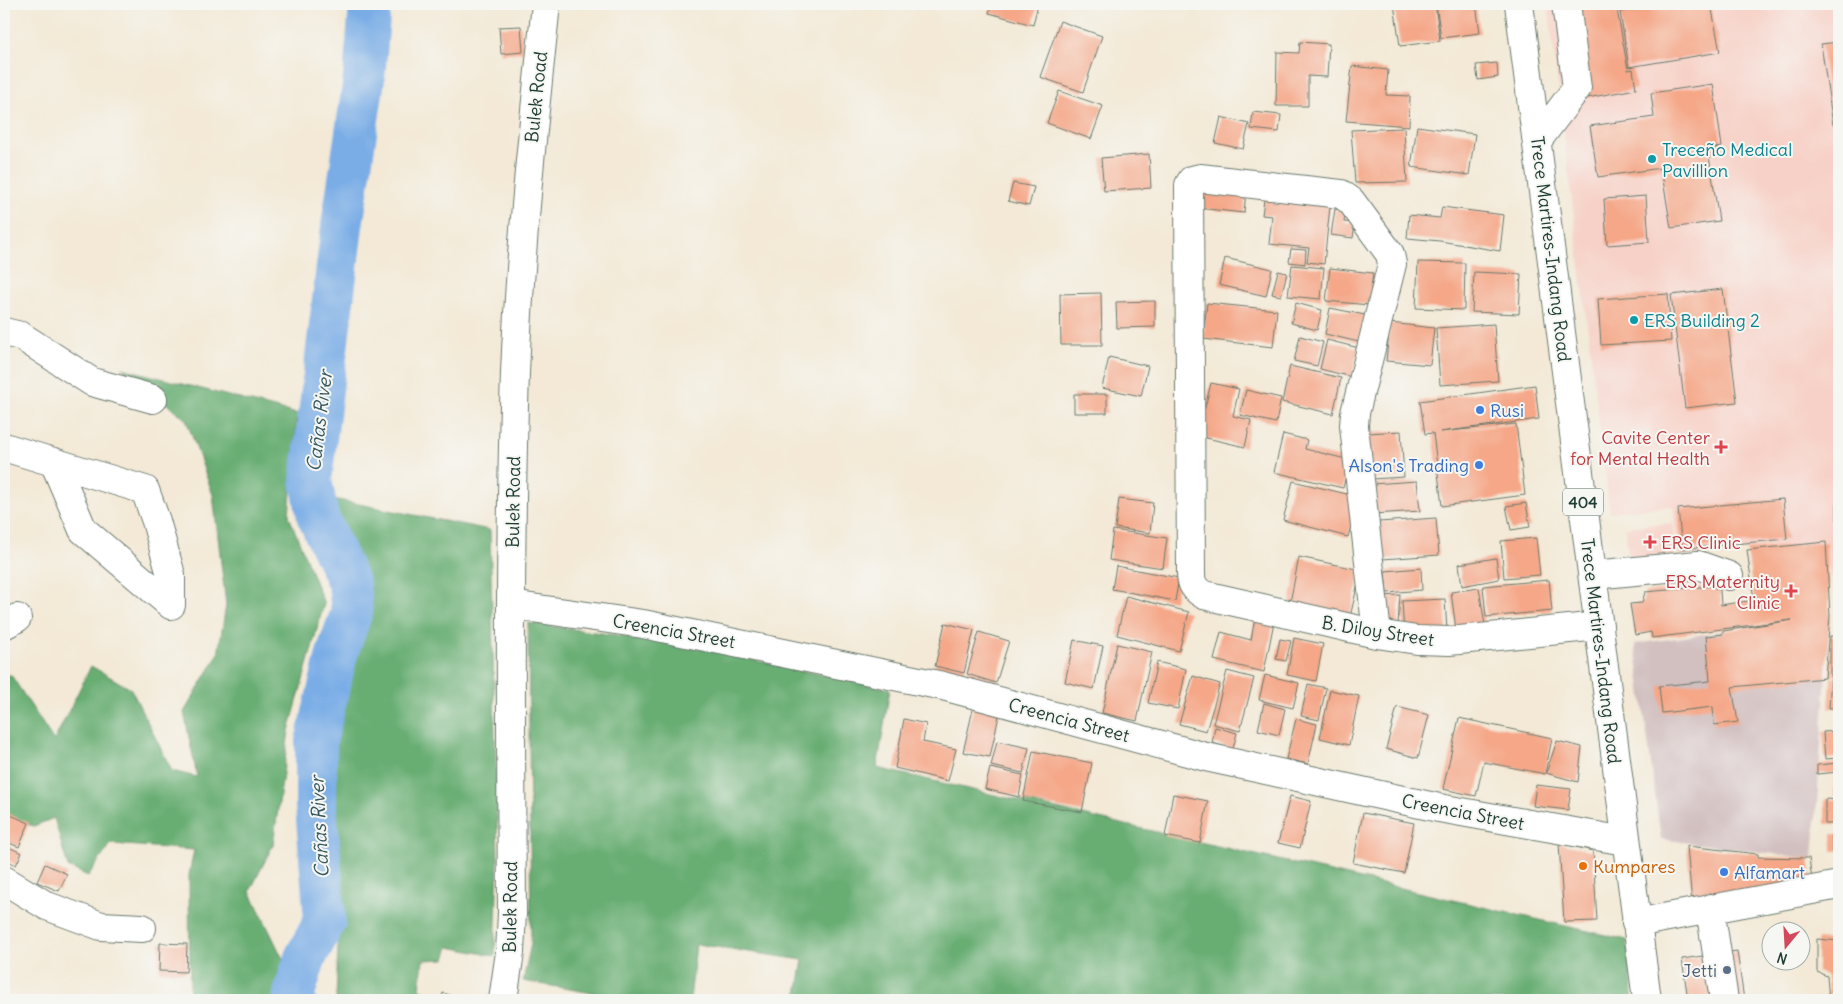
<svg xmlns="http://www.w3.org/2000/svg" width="1843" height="1004" font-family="Delius,sans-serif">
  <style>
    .built { fill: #f7d1c7 }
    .industrial { fill: #d2bfc0 }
    .forest { fill: #68ad72; stroke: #447553 }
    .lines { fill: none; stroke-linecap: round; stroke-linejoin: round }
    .river { stroke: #7aade6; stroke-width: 42 }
    .building { fill: #f5a788 }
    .minor-casing { stroke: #69796d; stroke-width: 30 }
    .major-casing { stroke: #69796d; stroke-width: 30 }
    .minor { stroke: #fff; stroke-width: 28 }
    .major { stroke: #fff; stroke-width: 28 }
    .culture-dot { fill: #0f9aa8; stroke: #f6f6f2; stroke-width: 2 }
    .shop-dot { fill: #3f7fe0; stroke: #f6f6f2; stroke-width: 2 }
    .health-dot { fill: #e0444e; stroke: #f6f6f2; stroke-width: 2 }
    .food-dot { fill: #e8710a; stroke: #f6f6f2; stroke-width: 2 }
    .service-dot { fill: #5c6f8a; stroke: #f6f6f2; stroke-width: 2 }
    .labels { text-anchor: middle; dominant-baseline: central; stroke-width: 4; stroke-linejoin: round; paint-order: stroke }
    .shield { fill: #f6f6f2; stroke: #60746d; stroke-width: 1 }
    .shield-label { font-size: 16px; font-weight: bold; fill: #1f3d34 }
    .street-label { font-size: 18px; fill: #1f3d34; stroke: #f6f6f2 }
    .culture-label { font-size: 18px; fill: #0d838f; stroke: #f6f6f2; text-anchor: start }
    .shop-label { font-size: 18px; fill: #366cbe; stroke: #f6f6f2; text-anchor: start }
    .health-label { font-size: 18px; fill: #be3a42; stroke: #f6f6f2; text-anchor: end }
    .food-label { font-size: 18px; fill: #c56008; stroke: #f6f6f2; text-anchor: start }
    .service-label { font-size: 18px; fill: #4e5e75; stroke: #f6f6f2; text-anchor: end }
    .water-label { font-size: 19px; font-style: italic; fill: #365960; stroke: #f6f6f2 }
  </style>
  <rect width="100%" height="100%" fill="#f6f6f2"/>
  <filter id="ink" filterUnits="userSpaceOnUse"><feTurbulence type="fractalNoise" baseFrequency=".02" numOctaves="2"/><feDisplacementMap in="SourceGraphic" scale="10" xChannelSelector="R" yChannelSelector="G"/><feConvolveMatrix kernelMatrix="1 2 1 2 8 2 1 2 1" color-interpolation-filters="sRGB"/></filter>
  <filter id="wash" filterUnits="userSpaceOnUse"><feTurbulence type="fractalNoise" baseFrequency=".0096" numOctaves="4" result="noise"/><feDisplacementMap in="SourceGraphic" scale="20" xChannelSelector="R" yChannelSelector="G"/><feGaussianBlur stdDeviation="1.12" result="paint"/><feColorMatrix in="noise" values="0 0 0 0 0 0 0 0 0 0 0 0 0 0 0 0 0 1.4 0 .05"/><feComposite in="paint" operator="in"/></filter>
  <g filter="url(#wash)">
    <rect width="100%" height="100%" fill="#f3e9d6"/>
    <path class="built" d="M1548,4H1839V577L1830,578L1826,542L1679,556L1673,506L1610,512Z
      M1672,523L1675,557L1629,562L1625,527Z"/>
    <path class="industrial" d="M1830,616L1813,859L1661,839L1635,644Z"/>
    <path class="forest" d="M122,368L297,414L289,516L324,604L289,731L273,845L250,891L283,959L281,1000H190L189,875L194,850L111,844L88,876L68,867L54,818L34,826L4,818V675H11L54,741L91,666L131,689L172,771L197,777L184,712L218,655L226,605L213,495L186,419Z
      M328,498L490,530L498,859L495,956L449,947L445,959L423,960L420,989L436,995L435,1000H336L338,944L329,814L327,743L361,630L363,585Z
      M528,623L668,642L890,689L877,768L1627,940L1633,1000H796L803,960L696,944L690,1000H633L523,981L531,944Z"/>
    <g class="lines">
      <path class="river" d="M295,1000L294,994L305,958L325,921L316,806V742L337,654L352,611L349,584L318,517L311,480L342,226L364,79L370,4"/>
    </g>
    <g id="blocks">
      <path class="building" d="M991,4H1038L1033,25L989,13Z
        M1394,4H1435L1440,41L1400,46Z
        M1436,4H1476L1480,33L1441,38Z
        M1570,4H1616L1628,70L1633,69L1636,89L1587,98Z
        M1669,4H1711L1720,52L1629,67L1620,12Z
        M1060,21L1102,36L1083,92L1040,77Z
        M521,26L523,52L501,54L499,27Z
        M1300,42L1329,44L1327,77L1308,76V106H1276L1277,52L1299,53Z
        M1839,42V124L1833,125L1821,44Z
        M1497,63L1498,77L1478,80L1476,65Z
        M1352,66L1388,70L1386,95L1410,96L1409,126L1346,121Z
        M1713,84L1722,147L1708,149L1719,221L1671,228L1661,168L1598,177L1590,126L1654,117L1651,93Z
        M1059,91L1103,106L1091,139L1047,123Z
        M1253,112L1281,115L1279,132L1251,129Z
        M1221,117L1249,124L1243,149L1215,143Z
        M1417,126L1475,134L1469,175L1411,167Z
        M1404,128L1407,182L1355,183L1351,130Z
        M1149,154L1151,188L1104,191L1101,158Z
        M1013,183L1034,187L1029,206L1008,201Z
        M1199,186L1246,191L1244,213L1197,208Z
        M1265,192L1330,206L1324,264L1307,262L1309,248L1269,244L1272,216L1262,215Z
        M1646,196L1649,242L1607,245L1604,199Z
        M1442,207L1504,215L1500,251L1440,241L1407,238L1409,215L1440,218Z
        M1335,209L1346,211L1344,222L1355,223L1353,238L1331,235Z
        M1291,249L1306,250L1305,264L1289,262Z
        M1225,258L1272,269L1266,296L1219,285Z
        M1418,262L1465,263L1464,310L1416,308Z
        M1292,265L1324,268L1321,299L1288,296Z
        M1330,268L1373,273L1369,305L1326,301Z
        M1278,271L1287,273L1281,296L1272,294Z
        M1474,272L1521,274L1519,314L1472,312Z
        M1723,289L1737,402L1685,408L1671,295Z
        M1101,293L1102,345H1061L1060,294Z
        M1668,294L1671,341L1601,345L1598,299Z
        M1155,301V327L1117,328L1116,302Z
        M1207,303L1277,310L1273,347L1203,339Z
        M1296,303L1322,310L1317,330L1291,323Z
        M1330,308L1365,315L1359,342L1325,334Z
        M1390,323L1434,328L1430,365L1386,361Z
        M1494,324L1498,381L1440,385L1436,328Z
        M1300,336L1323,342L1317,366L1294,361Z
        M1327,340L1359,348L1352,377L1320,369Z
        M1109,357L1148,366L1141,396L1102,388Z
        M1290,366L1341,378L1333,414L1282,402Z
        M1211,383L1239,389L1233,416L1251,420L1245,447L1198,436Z
        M1535,385L1539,419L1440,432L1516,424L1525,495L1442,506L1433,433L1425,434L1420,401Z
        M1246,390L1281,398L1276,423L1240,415Z
        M1074,394H1107V413H1074Z
        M1401,431L1404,477L1371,479L1368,433Z
        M1283,434L1307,440L1305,449L1350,460L1343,488L1274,472Z
        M1293,481L1359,497L1348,537L1283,520Z
        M1417,481L1420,511L1374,514L1372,484Z
        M1119,499L1153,503L1150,533L1115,528Z
        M1783,499L1787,539L1682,549L1678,509Z
        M1837,499H1839V548H1837Z
        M1526,503L1530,527L1511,530L1506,506Z
        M1436,518L1439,555L1382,559L1379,522Z
        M1113,530L1167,538L1163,568L1109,560Z
        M1536,538L1540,575L1504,578L1501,541Z
        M1826,542L1830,616L1825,678L1732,687L1738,722L1714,725L1713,707L1662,713L1659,686L1710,681L1706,636L1723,634V631L1792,620L1652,638L1651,632L1635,635L1630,604L1642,603L1645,592L1711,586L1720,590L1721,605L1754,600L1747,550Z
        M1299,557L1361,570L1350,617L1290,603Z
        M1496,558L1499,579L1462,586L1459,564Z
        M1116,566L1179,578L1175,601L1112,589Z
        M1421,568L1422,590L1387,593L1385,571Z
        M1549,580L1552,611L1486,617L1483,586Z
        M1479,588L1485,625L1456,629L1451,592Z
        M1400,595L1398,625L1381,623L1378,596Z
        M1126,596L1189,612L1179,651L1117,635Z
        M1445,599L1447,631L1404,634L1402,601Z
        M1255,618L1274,622L1264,672L1214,660L1221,632L1251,640Z
        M945,623L974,630L964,673L935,666Z
        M979,632L1009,641L996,683L967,674Z
        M1830,636H1839V676H1830Z
        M1294,638L1323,644L1316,681L1287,675Z
        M1280,639L1291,641L1286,661L1276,659Z
        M1074,640L1103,646L1094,689L1065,682Z
        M1117,644L1152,652L1137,721L1102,713Z
        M1157,662L1186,669L1178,709L1148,703Z
        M1227,671L1254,678L1240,731L1213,724Z
        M1265,675L1299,683L1293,708L1259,700Z
        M1193,676L1220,684L1206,731L1179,724Z
        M1831,677L1839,678V708H1829Z
        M1308,684L1326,688L1319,720L1301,716Z
        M1330,690L1359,696L1349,745L1320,738Z
        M1264,703L1285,709L1279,735L1258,730Z
        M974,705L1000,711L990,757L963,752Z
        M1397,707L1429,715L1418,758L1386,749Z
        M1459,718L1552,738L1545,774L1484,762L1476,796L1443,789Z
        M904,719L926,724L923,742L956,749L948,781L895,768Z
        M1296,719L1317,724L1308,764L1286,759Z
        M1215,727L1237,733L1233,749L1212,743Z
        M1839,731V758L1825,759L1823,732Z
        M997,741L1029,748L1023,773L991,766Z
        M1557,741L1582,747L1578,782L1546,773Z
        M1033,751L1092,763L1082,812L1023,801Z
        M1839,763V772L1817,774V765Z
        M990,768L1023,775L1019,797L985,789Z
        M1835,776H1839V796H1834Z
        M1536,785L1571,789L1568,810L1533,806Z
        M1173,794L1208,801L1200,843L1165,836Z
        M1290,796L1311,801L1300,848L1278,843Z
        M1825,799L1839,800V824H1825Z
        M6,813L29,823L19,847L4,841V818Z
        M1363,813L1414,823L1404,873L1353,863Z
        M1832,834H1839V851H1832Z
        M1559,843L1593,851L1597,921L1564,922Z
        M4,845L22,853L16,865L4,859Z
        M1687,846L1758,854V857L1809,858L1812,880L1692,904Z
        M45,864L67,874L59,891L37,882Z
        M1817,939L1839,941V1000H1829L1827,976L1817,972Z
        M160,943L187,944L186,972L159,971Z
        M1737,951L1744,1000H1688L1682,959Z
        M443,993L466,1000H441Z"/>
    </g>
  </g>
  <g filter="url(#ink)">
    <use href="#blocks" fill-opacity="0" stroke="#69796d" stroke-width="1"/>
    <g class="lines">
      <defs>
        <path id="minor" d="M1537,141L1577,88L1566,4
          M4,332L21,336L92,382L153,399
          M4,447L145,490L156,521L171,575V605L83,530L54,462
          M1593,575L1698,565L1729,576
          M511,605L643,624L943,686L1206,757L1439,808L1625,841
          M4,625L17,618
          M1377,634L1354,426L1355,413L1392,264L1390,254L1351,201L1341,194L1200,178L1192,180L1189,185L1191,574C1191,584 1195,590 1204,595L1377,634L1417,640L1449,641L1599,626
          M4,880L47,906L101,926L142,928
          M1710,908L1724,1000
          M1636,923L1839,885"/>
        <path id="major" d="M1519,4C1562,336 1603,668 1647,1000
          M503,1000L510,952L512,913C511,733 509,553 515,373C520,249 533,127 546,4"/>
      </defs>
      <use href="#minor" class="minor-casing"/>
      <use href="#major" class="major-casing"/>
      <use href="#minor" class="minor"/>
      <use href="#major" class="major"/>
    </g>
  </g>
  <g class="culture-dot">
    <circle cx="1652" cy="159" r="5"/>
    <circle cx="1634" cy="320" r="5"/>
  </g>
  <g class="shop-dot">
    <circle cx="1480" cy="410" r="5"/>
    <circle cx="1479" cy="465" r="5"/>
    <circle cx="1724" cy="872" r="5"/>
  </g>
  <g class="health-dot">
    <path d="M1718.5 439.5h5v5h5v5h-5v5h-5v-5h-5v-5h5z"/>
    <path d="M1647.5 534.5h5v5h5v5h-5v5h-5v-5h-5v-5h5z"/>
    <path d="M1788.5 583.5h5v5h5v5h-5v5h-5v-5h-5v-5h5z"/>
  </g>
  <circle class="food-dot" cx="1583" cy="866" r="5"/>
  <circle class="service-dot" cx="1727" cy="970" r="5"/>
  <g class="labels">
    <rect class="shield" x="1563" y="488.5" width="40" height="27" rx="4"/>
    <g class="shield-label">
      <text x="1583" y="502">404</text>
    </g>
    <g class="street-label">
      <text transform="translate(536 97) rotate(-84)">Bulek Road</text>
      <text transform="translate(1551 249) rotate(83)">Trece Martires-Indang Road</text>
      <text transform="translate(513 502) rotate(-89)">Bulek Road</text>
      <text transform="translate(674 631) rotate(10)">Creencia Street</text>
      <text transform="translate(1378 631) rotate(9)">B. Diloy Street</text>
      <text transform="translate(1601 651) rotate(83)">Trece Martires-Indang Road</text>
      <text transform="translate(1069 720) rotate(15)">Creencia Street</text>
      <text transform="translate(1463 812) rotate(11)">Creencia Street</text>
      <text transform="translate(510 907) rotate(-89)">Bulek Road</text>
    </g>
    <g class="culture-label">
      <text x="1662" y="149">Treceño Medical<tspan x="1662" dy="21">Pavillion</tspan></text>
      <text x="1644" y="320">ERS Building 2</text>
    </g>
    <g class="shop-label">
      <text x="1490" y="410">Rusi</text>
      <text x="1469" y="465" text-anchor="end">Alson's Trading</text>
      <text x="1734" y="872">Alfamart</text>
    </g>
    <g class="health-label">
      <text x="1710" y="437">Cavite Center<tspan x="1710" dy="21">for Mental Health</tspan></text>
      <text x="1661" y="542" text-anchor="start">ERS Clinic</text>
      <text x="1780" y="581">ERS Maternity<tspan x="1780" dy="21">Clinic</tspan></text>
    </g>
    <g class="food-label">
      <text x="1593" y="866">Kumpares</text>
    </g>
    <g class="service-label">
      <text x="1717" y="970">Jetti</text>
    </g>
    <g class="water-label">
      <text transform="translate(319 421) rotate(-83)">Cañas River</text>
      <text transform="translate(319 827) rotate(-93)">Cañas River</text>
    </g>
  </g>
  <rect width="1843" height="1004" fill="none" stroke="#f6f6f2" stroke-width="20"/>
  <g transform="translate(1786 946) rotate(198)"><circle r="24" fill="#f6f6f2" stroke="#a0aca6"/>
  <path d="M0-4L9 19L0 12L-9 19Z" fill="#d1495b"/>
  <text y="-8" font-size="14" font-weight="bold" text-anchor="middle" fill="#1f3d34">N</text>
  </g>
</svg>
